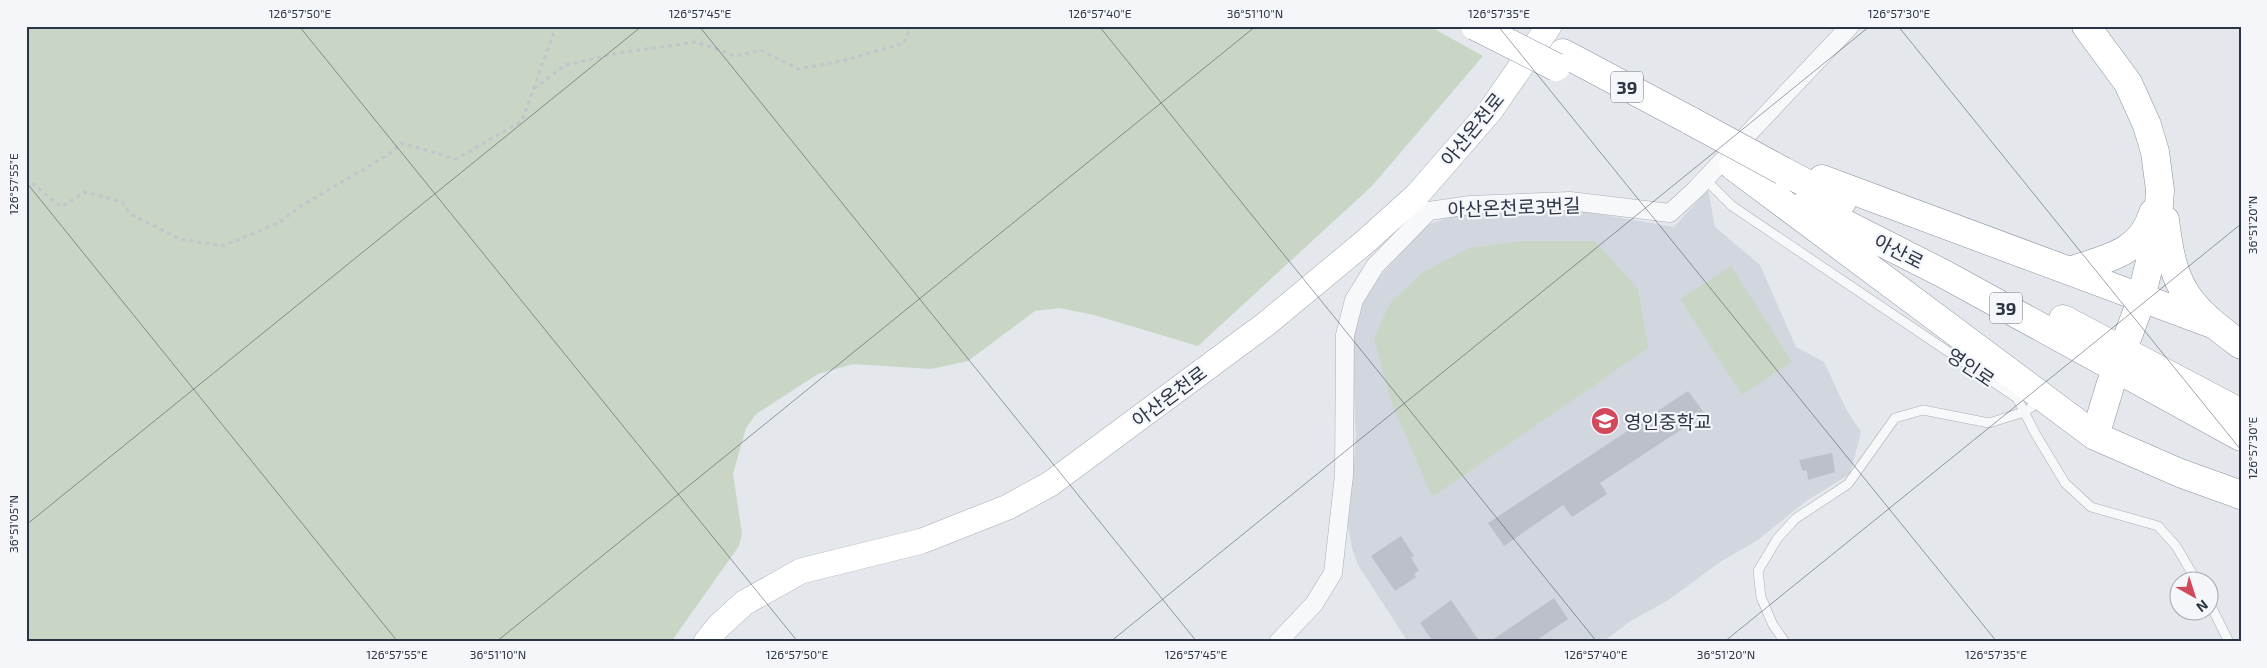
<svg xmlns="http://www.w3.org/2000/svg" width="2267" height="668" font-family="'Exo 2','Noto Sans KR',sans-serif">
  <style>
    .built { fill: #d2d6de }
    .green { fill: #c9d6c5 }
    .building { fill: #bbc0ca }
    .lines { fill: none; stroke-linecap: round; stroke-linejoin: round }
    .service-casing { stroke: #a9aeb7; stroke-width: 10 }
    .minor-casing { stroke: #a9aeb7; stroke-width: 19 }
    .secondary-casing { stroke: #a9aeb7; stroke-width: 26 }
    .trunk-casing { stroke: #8b94a3; stroke-width: 29 }
    .path { stroke: #c2c5cb; stroke-width: 3; stroke-dasharray: 4 4; stroke-linecap: butt }
    .service { stroke: #f7f8fa; stroke-width: 9 }
    .minor { stroke: #f7f8fa; stroke-width: 18 }
    .secondary { stroke: #fff; stroke-width: 25 }
    .trunk { stroke: #fff; stroke-width: 28 }
    .trunk-bridge-casing { stroke: #8b94a3; stroke-width: 29; stroke-linecap: butt }
    .trunk-bridge { stroke: #fff; stroke-width: 28 }
    .ticks { fill: none; stroke: #2b3445; stroke-width: 1; stroke-opacity: 0.45 }
    .labels { text-anchor: middle; dominant-baseline: central; stroke-width: 4.5; stroke-linejoin: round; paint-order: stroke }
    .shield { fill: #f4f6f9; stroke: #676e7b; stroke-width: 1 }
    .shield-label { font-size: 18px; font-weight: bold; fill: #2b3445 }
    .street-label { font-size: 19px; fill: #2b3445; stroke: #f4f6f9 }
    .poi-label { font-size: 19px; fill: #2b3445; stroke: #f4f6f9; text-anchor: start }
    .neatline { fill: none; stroke: #2b3445; stroke-width: 2 }
    .ticks-label { font-size: 12px; text-anchor: middle; fill: #2b3445 }
  </style>
  <rect width="100%" height="100%" fill="#e4e7ec"/>
  <path class="built" d="M1708,190L1715,227L1760,265L1796,347L1824,362L1847,411L1861,432L1850,474L1806,501L1758,540L1720,562L1670,599L1629,622L1603,642H1408L1358,565L1352,548L1348,526L1356,436L1351,337L1359,307L1371,286L1427,225L1452,216L1489,211L1587,212L1674,227Z"/>
  <path class="green" d="M26,26H1429L1483,56L1372,186L1198,346L1094,315L1059,308L1035,311L968,361L931,369L853,364L818,374L756,414L746,428L733,474L742,533L739,546L671,642H26Z
    M1523,241H1595L1638,289L1648,348L1432,497L1391,401L1374,338L1390,303L1423,272L1469,248Z
    M1731,266L1792,362L1742,395L1680,299Z"/>
  <path class="building" d="M1688,391L1705,414L1600,483L1607,494L1572,517L1563,505L1504,546L1488,523Z
    M1832,453L1835,472L1808,480L1807,471L1802,470L1799,460Z
    M1401,536L1414,556L1411,558L1419,570L1414,574L1416,577L1395,591L1371,556Z
    M1554,598L1568,619L1534,642H1489Z
    M1451,600L1480,642H1433L1420,623Z"/>
  <g class="lines">
    <defs>
      <path id="service" d="M1705,179L1732,206L2017,398L2035,433L2065,483L2091,507L2158,526L2176,546L2196,580
        M2210,604L2229,642
        M1785,642L1773,625L1761,597L1758,571L1777,539L1795,519L1848,484L1895,418L1923,410L1989,423L2024,412L2042,400"/>
      <path id="minor" d="M1278,642L1314,604L1333,573L1344,475L1345,335L1354,300L1375,266L1429,211L1470,205L1570,201L1670,213L1695,190L1850,26"/>
      <path id="secondary" d="M706,642L718,627L744,603L801,571L922,541L1008,507L1050,484L1266,324L1366,241L1417,195L1490,111L1549,26"/>
      <path id="trunk" d="M2086,26L2128,83L2147,125L2155,152L2160,190L2157,233L2139,306L2128,336
        M1563,53L1691,121
        M1733,166L2095,436L2180,473L2241,495
        M1783,171L1842,202
        M1822,179L2212,324
        M1806,204L1944,274L2241,437
        M2165,220C2173,288 2186,305 2241,345
        M2070,271C2106,258 2141,254 2153,213
        M2063,319L2241,413
        M2095,436L2111,383"/>
    </defs>
    <use href="#service" class="service-casing"/>
    <use href="#minor" class="minor-casing"/>
    <use href="#secondary" class="secondary-casing"/>
    <use href="#trunk" class="trunk-casing"/>
    <path class="path" d="M534,89L565,65L619,53L696,42L736,56L760,50L799,69L846,60L904,43L911,26
      M26,178L61,207L85,192L122,202L130,214L180,239L223,246L278,223L304,204L388,155L401,143L456,159L522,121L556,26"/>
    <use href="#service" class="service"/>
    <use href="#minor" class="minor"/>
    <use href="#secondary" class="secondary"/>
    <use href="#trunk" class="trunk"/>
    <defs>
      <path id="trunk-bridge" d="M1475,26L1556,67
        M1691,121L1783,171"/>
    </defs>
    <use href="#trunk-bridge" class="trunk-bridge-casing"/>
    <use href="#trunk-bridge" class="trunk-bridge"/>
  </g>
  <path class="ticks" d="M299,26L798,642M699,26L1197,642M1099,26L1597,642M1498,26L1997,642M1898,26L2241,450M26,28L28,26M26,182L398,642M26,525L642,26M496,642L1256,26M1110,642L1870,26M1724,642L2241,224"/>
  <defs>
    <symbol id="school-disc" viewBox="-11 -11 22 22"><circle r="9.5" fill="#d1495b" stroke="#f4f6f9"/><path d="M0-5L7-2L0 1L-7-2ZM-4 1L0 2.5L4 1V4Q0 6-4 4Z" fill="#fff"/></symbol>
  </defs>
  <g fill-rule="evenodd">
    <use href="#school-disc" x="1589" y="405" width="32" height="32"/>
  </g>
  <g class="labels">
    <g class="shield">
      <rect x="1611" y="71.5" width="32" height="31" rx="4"/>
      <rect x="1990" y="292.5" width="32" height="31" rx="4"/>
    </g>
    <g class="shield-label">
      <text x="1627" y="87">39</text>
      <text x="2006" y="308">39</text>
    </g>
    <g class="street-label">
      <text transform="translate(1472 129) rotate(-51)">아산온천로</text>
      <text transform="translate(1514 207) rotate(-2)">아산온천로3번길</text>
      <text transform="translate(1899 251) rotate(27)">아산로</text>
      <text transform="translate(1971 367) rotate(34)">영인로</text>
      <text transform="translate(1169 396) rotate(-37)">아산온천로</text>
    </g>
    <g class="poi-label">
      <text x="1624" y="421">영인중학교</text>
    </g>
  </g>
  <rect width="2267" height="668" fill="none" stroke="#f4f6f9" stroke-width="55"/>
  <g transform="translate(2194 596) rotate(141)"><circle r="24" fill="#f4f6f9" stroke="#a4a8b1"/>
  <path d="M0-4L9 19L0 12L-9 19Z" fill="#d1495b"/>
  <text y="-8" font-size="14" font-weight="bold" text-anchor="middle" fill="#2b3445">N</text>
  </g>
  <rect x="28" y="28" width="2212" height="612" class="neatline"/>
  <g class="ticks-label">
    <text x="300" y="18">126°57'50"E</text>
    <text x="700" y="18">126°57'45"E</text>
    <text x="1100" y="18">126°57'40"E</text>
    <text x="1255" y="18">36°51'10"N</text>
    <text x="1499" y="18">126°57'35"E</text>
    <text x="1899" y="18">126°57'30"E</text>
    <text transform="translate(14 184) rotate(-90)" y="4">126°57'55"E</text>
    <text transform="translate(2253 225) rotate(-90)" y="4">36°51'20"N</text>
    <text transform="translate(2253 448) rotate(-90)" y="4">126°57'30"E</text>
    <text transform="translate(14 524) rotate(-90)" y="4">36°51'05"N</text>
    <text x="397" y="659">126°57'55"E</text>
    <text x="498" y="659">36°51'10"N</text>
    <text x="797" y="659">126°57'50"E</text>
    <text x="1196" y="659">126°57'45"E</text>
    <text x="1596" y="659">126°57'40"E</text>
    <text x="1726" y="659">36°51'20"N</text>
    <text x="1996" y="659">126°57'35"E</text>
  </g>
</svg>
